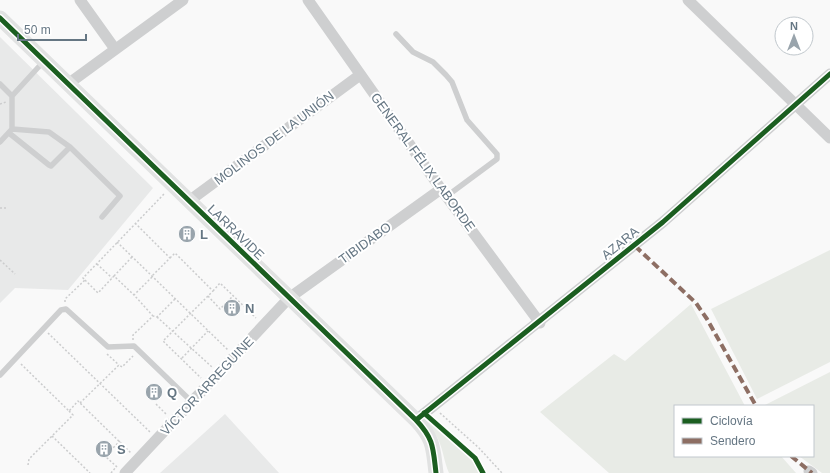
<svg xmlns="http://www.w3.org/2000/svg" width="830" height="473" font-family="Arial,sans-serif">
  <style>
    .built { fill: #e8e9e9 }
    .green { fill: #e8ebe6 }
    .lines { fill: none; stroke-linecap: round; stroke-linejoin: round }
    .path { stroke: #cbcccd; stroke-width: 1.5; stroke-dasharray: 2 2; stroke-linecap: butt }
    .lane { stroke: #cecfd0; stroke-width: 5.5 }
    .street { stroke: #cecfd0; stroke-width: 11 }
    .secondary { stroke: #e1e2e2; stroke-width: 15 }
    .quiet { stroke: #8d6e63; stroke-width: 4; stroke-dasharray: 8 4; stroke-linecap: butt }
    .cycleway-casing { stroke: #fff; stroke-width: 8 }
    .cycleway { stroke: #1b5e20; stroke-width: 5 }
    .labels { text-anchor: middle; dominant-baseline: central; stroke-width: 4; stroke-linejoin: round; paint-order: stroke }
    .street-label { font-size: 13px; fill: #657683; stroke: #fff }
    .poi-label { font-size: 13px; font-weight: bold; fill: #657683; stroke: #fff; text-anchor: start }
  </style>
  <rect width="100%" height="100%" fill="#f9f9f9"/>
  <path class="built" d="M0,37L153,188L68,290L15,288L0,303Z
    M225,414L279,473H160Z"/>
  <path class="green" d="M830,250V362L757,399L711,309Z
    M691,304L745,406H675V456H781L796,473H609L540,412L614,354L625,361Z
    M830,372V473H822L799,456H813V406H763Z
    M429,420L475,463L480,473H449C444,462 443,448 437,437C434,431 429,428 427,421Z"/>
  <g class="lines">
    <path class="path" d="M0,104L6,102
      M0,208H6
      M135,223L170,258L152,276
      M117,242L228,350
      M170,258L175,253L213,291L163,341L201,378
      M0,260L15,274
      M97,264L112,278
      M114,276L132,257
      M152,277L134,295L153,316
      M85,280L98,293L114,276L134,295
      M213,291L220,283L256,318
      M208,296L220,309L233,296
      M65,302V299L85,280L83,278L164,194
      M157,317L212,367
      M48,333L150,432
      M133,340V335L153,316L157,317L175,299
      M107,354L119,365
      M182,358L208,331
      M21,364L69,411L78,401L131,453
      M80,403L119,365L122,367L133,356
      M156,404L166,414
      M440,413L479,448L502,473
      M52,436L90,473
      M28,465L29,459L73,415L69,411
      M117,467L105,456L120,441
      M111,473L116,467"/>
    <path class="lane" d="M396,34L413,52L433,62L446,75L452,82L467,120L497,154V159L447,196
      M0,84L12,96V129L0,142
      M12,96L44,61
      M12,129L49,132L70,147L120,196L102,217
      M9,133L49,165L51,166L70,147
      M0,375L61,310L66,309L108,347L134,346L192,402"/>
    <path class="street" d="M80,0L115,49
      M308,0L441,189L540,323
      M688,0L830,138
      M68,84L183,0
      M189,201L360,75
      M416,420L663,222L830,74
      M809,471L812,473
      M125,473L289,298L441,189"/>
    <path class="secondary" d="M0,18L416,420C434,439 433,448 436,473"/>
    <path class="quiet" d="M635,246L696,303L707,319L756,406
      M791,456L812,473"/>
    <defs>
      <path id="cycleway" d="M0,18L416,420C434,439 433,448 436,473
        M424,413L475,458L483,473
        M416,420L663,222L830,74"/>
    </defs>
    <use href="#cycleway" class="cycleway-casing"/>
    <use href="#cycleway" class="cycleway"/>
  </g>
  <defs>
    <symbol id="building-disc" viewBox="-11 -11 22 22"><circle r="9.5" fill="#99a4ac" stroke="#fff"/><path d="M-4-6H4V6H1V3H-1V6H-4ZM-2.5-4.3h1.7v1.8h-1.7ZM.8-4.3h1.7v1.8H.8ZM-2.5-1h1.7V.8h-1.7ZM.8-1h1.7V.8H.8Z" fill="#fff"/></symbol>
  </defs>
  <g fill-rule="evenodd">
    <use href="#building-disc" x="177" y="224" width="20" height="20"/>
    <use href="#building-disc" x="222" y="298" width="20" height="20"/>
    <use href="#building-disc" x="144" y="382" width="20" height="20"/>
    <use href="#building-disc" x="94" y="439" width="20" height="20"/>
  </g>
  <g class="labels">
    <g class="street-label">
      <text transform="translate(274 138) rotate(-37)">MOLINOS DE LA UNIÓN</text>
      <text transform="translate(423 162) rotate(54)">GENERAL FÉLIX LABORDE</text>
      <text transform="translate(236 232) rotate(44)">LARRAVIDE</text>
      <text transform="translate(365 243) rotate(-36)">TIBIDABO</text>
      <text transform="translate(620 243) rotate(-39)">AZARA</text>
      <text transform="translate(207 386) rotate(-47)">VÍCTOR ARREGUINE</text>
    </g>
    <g class="poi-label">
      <text x="200" y="234">L</text>
      <text x="245" y="308">N</text>
      <text x="167" y="392">Q</text>
      <text x="117" y="449">S</text>
    </g>
  </g>
  <rect x="674" y="405" width="140" height="52" fill="#ffffff" stroke="#c1c8cd"/>
  <rect x="682" y="418" width="20" height="6" fill="#1b5e20" stroke="#c1c8cd"/>
  <text x="710" y="425" font-size="12" fill="#657683">Ciclovía</text>
  <rect x="682" y="438" width="20" height="6" fill="#8d6e63" stroke="#c1c8cd"/>
  <text x="710" y="445" font-size="12" fill="#657683">Sendero</text>
  <g transform="translate(794 36)"><circle r="19" fill="#ffffff" stroke="#c1c8cd"/>
  <path d="M0-3L7 15L0 10L-7 15Z" fill="#99a4ac"/>
  <text y="-6" font-size="11" font-weight="bold" text-anchor="middle" fill="#657683">N</text>
  </g>
  <path d="M18 34v6h68v-6" fill="none" stroke="#657683" stroke-width="2"/>
  <text x="24" y="34" font-size="12" fill="#657683" stroke="#ffffff" stroke-width="3" paint-order="stroke">50 m</text>
</svg>
